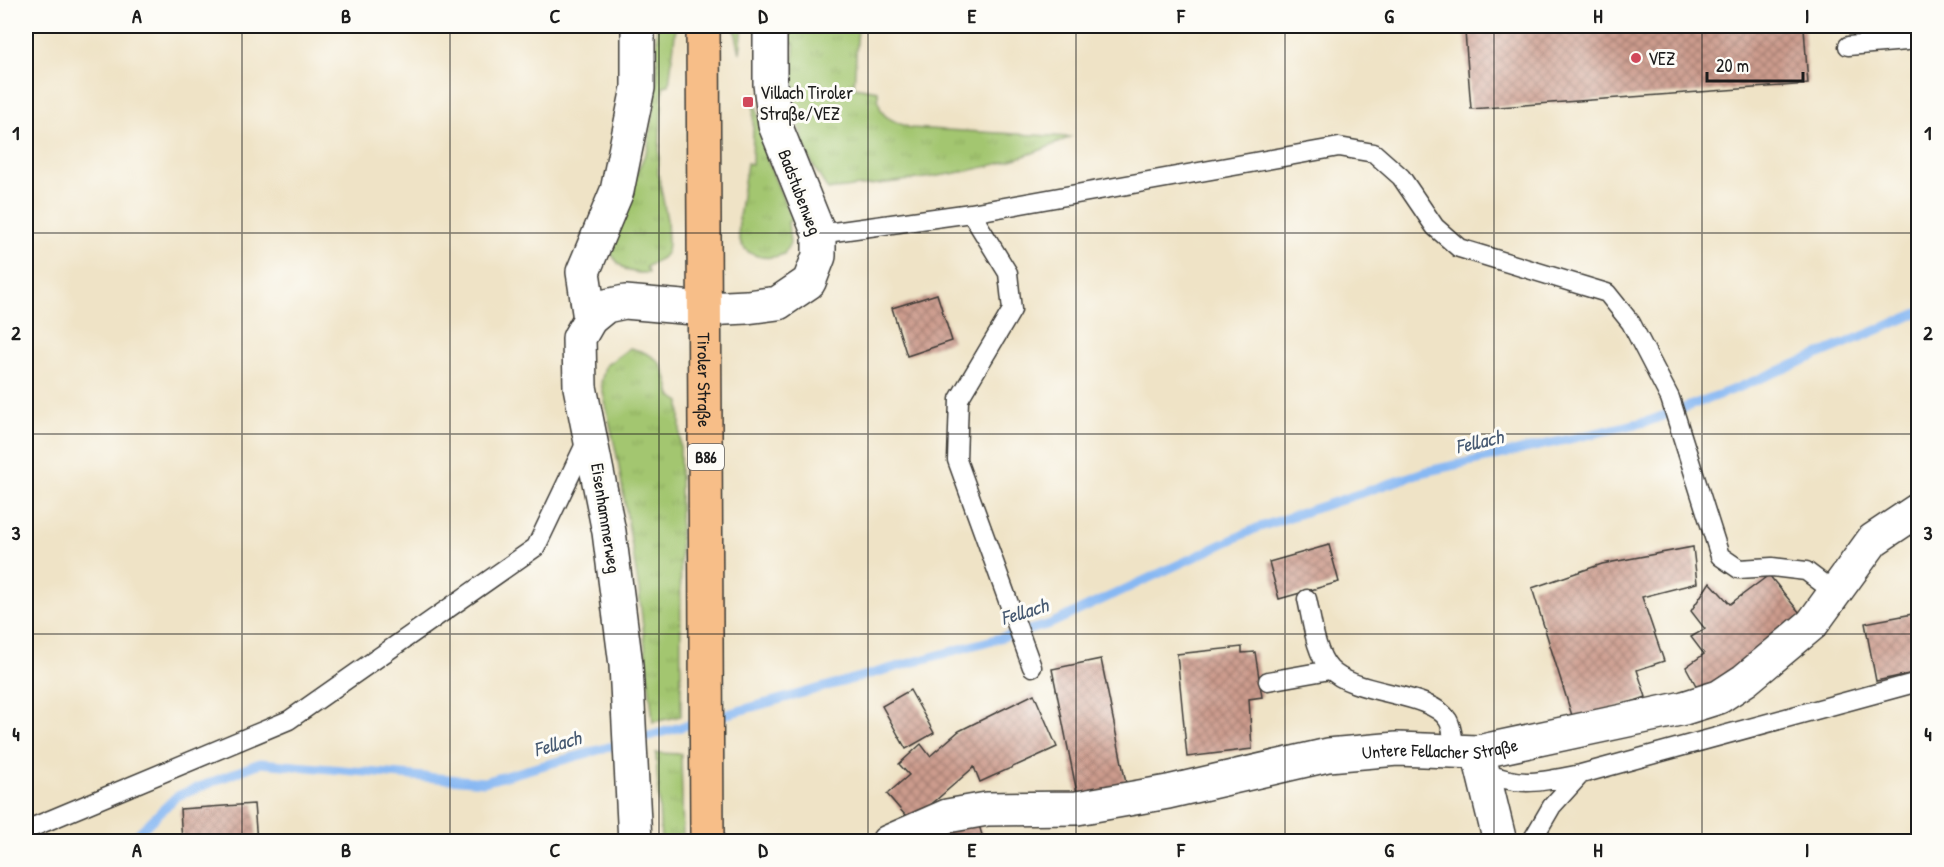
<svg xmlns="http://www.w3.org/2000/svg" width="1944" height="867" font-family="'Patrick Hand',sans-serif">
  <style>
    .grass { fill: url(#grass-tufts); stroke: #607146; stroke-width: 1.5 }
    .lines { fill: none; stroke-linecap: round; stroke-linejoin: round }
    .stream { stroke: #87b8f3; stroke-width: 9 }
    .building { fill: url(#building-cross-hatch) }
    .lane-casing { stroke: #3c3a36; stroke-width: 21 }
    .street-casing { stroke: #3c3a36; stroke-width: 36 }
    .primary-casing { stroke: #3c3a36; stroke-width: 36 }
    .lane { stroke: #fff; stroke-width: 18 }
    .street { stroke: #fff; stroke-width: 33 }
    .primary { stroke: #f7be88; stroke-width: 33 }
    .grid { fill: none; stroke: #1c1c1c; stroke-width: 1.5; stroke-opacity: 0.55 }
    .poi-dot { fill: #d1495b; stroke: #fdfcf7; stroke-width: 2 }
    .labels { text-anchor: middle; dominant-baseline: central; stroke-width: 6; stroke-linejoin: round; paint-order: stroke }
    .shield { fill: #fdfcf7; stroke: #605f5e; stroke-width: 1.5 }
    .shield-label { font-size: 16px; font-weight: bold; fill: #1c1c1c }
    .poi-label { font-size: 18px; fill: #1c1c1c; stroke: #fdfcf7; text-anchor: start }
    .street-label { font-size: 18px; fill: #1c1c1c; stroke: #fdfcf7 }
    .water-label { font-size: 20px; font-style: italic; fill: #475a72; stroke: #fdfcf7 }
    .neatline { fill: none; stroke: #1c1c1c; stroke-width: 2 }
    .grid-label { font-size: 20px; text-anchor: middle; font-weight: bold; fill: #1c1c1c }
  </style>
  <defs>
    <pattern id="grass-tufts" width="24" height="20" patternUnits="userSpaceOnUse" patternTransform="scale(1.5)"><rect width="24" height="20" fill="#a3c66f"/><path d="M3 7l-1-3M5 7V3M7 7l1-3M15 17l-1-3M17 17v-4M19 17l1-3" fill="none" stroke="#8caa60"/></pattern>
    <pattern id="building-cross-hatch" width="8" height="8" patternUnits="userSpaceOnUse" patternTransform="scale(1.5)"><rect width="8" height="8" fill="#cc9b8d"/><path d="M0 0l8 8M0 8l8-8" fill="none" stroke="#a57e72"/></pattern>
  </defs>
  <rect width="100%" height="100%" fill="#fdfcf7"/>
  <filter id="ink" filterUnits="userSpaceOnUse"><feTurbulence type="fractalNoise" baseFrequency=".0167" numOctaves="2"/><feDisplacementMap in="SourceGraphic" scale="12" xChannelSelector="R" yChannelSelector="G"/><feConvolveMatrix kernelMatrix="1 2 1 2 8 2 1 2 1" color-interpolation-filters="sRGB"/></filter>
  <filter id="wash" filterUnits="userSpaceOnUse"><feTurbulence type="fractalNoise" baseFrequency=".008" numOctaves="4" result="noise"/><feDisplacementMap in="SourceGraphic" scale="24" xChannelSelector="R" yChannelSelector="G"/><feGaussianBlur stdDeviation="1.35" result="paint"/><feColorMatrix in="noise" values="0 0 0 0 0 0 0 0 0 0 0 0 0 0 0 0 0 1.4 0 .05"/><feComposite in="paint" operator="in"/></filter>
  <g filter="url(#wash)">
    <rect width="100%" height="100%" fill="#efe3c6"/>
    <path class="grass" d="M657,26H676L669,85L663,86L658,173L667,220L668,243L667,252L662,258L646,267L649,273C628,274 621,269 610,252L618,213L648,148L657,80Z
      M734,26H743L740,53Z
      M785,26H858L854,87L878,91C878,118 887,118 910,128L1070,137C996,175 908,180 828,190C821,178 812,166 807,153C793,118 793,80 794,43H784Z
      M754,94L768,162L792,220L788,222L790,243L784,254C768,261 744,258 739,237C736,224 745,179 747,163L752,164Z
      M630,348C662,356 664,365 671,396L680,402L681,716L653,722L639,590L618,461L601,383L605,366Z
      M656,753L681,754L683,841H661Z"/>
    <g class="lines">
      <path class="stream" d="M713,718L1050,624L1257,528L1424,472L1649,421L1740,387L1918,313
        M129,842L177,796L260,763L484,782L699,722"/>
    </g>
    <g id="blocks">
      <path class="building" d="M1427,26H1809L1804,28L1808,84L1471,109L1465,32L1434,30Z
        M937,294L952,341L907,356L892,308Z
        M1329,545L1339,582L1279,599L1269,562Z
        M1693,547L1697,583L1642,597L1664,661L1637,670L1646,697L1574,722L1532,588L1602,564Z
        M1769,575L1804,618L1727,682L1699,691L1686,667L1704,654L1691,637L1705,629L1691,611L1710,582L1730,604Z
        M1918,613V672L1876,681L1865,623Z
        M1242,647V653L1255,652L1262,697L1249,699L1252,749L1187,757L1177,654Z
        M1101,659L1128,793L1079,803L1052,669Z
        M910,690L934,733L906,749L882,706Z
        M1034,694L1057,747L980,782L974,767L911,822L887,794L909,775L899,764L921,744L930,756L959,731Z
        M254,804L257,842H182L180,809Z
        M977,818L984,842H908Z"/>
    </g>
  </g>
  <g filter="url(#ink)">
    <use href="#blocks" fill-opacity="0" stroke="#3c3a36" stroke-width="1.5"/>
    <g class="lines">
      <defs>
        <path id="lane" d="M1848,46L1918,40
          M971,213L1008,273L1012,310L959,399L957,460L1032,667
          M819,234L971,213L1339,147L1374,153L1401,177L1435,227L1459,248L1607,293L1631,323L1670,398L1720,556L1739,569L1772,567L1806,571L1834,592
          M1307,599C1312,620 1315,653 1330,669C1355,696 1430,691 1448,720C1453,728 1453,743 1456,752
          M1268,681L1330,670
          M1483,772C1524,788 1539,782 1581,774
          M26,830L289,720L536,547L588,438
          M1531,842L1552,806L1581,774L1918,682"/>
        <g id="street">
          <path d="M590,319L583,272L617,191L638,88V26"/>
          <path d="M1478,752L1500,842"/>
          <path d="M635,842L626,665L609,532L580,387L579,338L590,319L606,306L625,302L705,309L747,307L778,303L809,282L819,256V234L775,125L770,84V26"/>
          <path id="s1" d="M888,842L947,816L987,809L1077,808L1168,792L1328,755L1397,749L1478,752L1684,708L1719,697L1745,680L1812,624L1873,540L1918,510"/>
        </g>
        <g id="primary">
          <path id="s2" d="M703,26L707,842"/>
        </g>
      </defs>
      <use href="#lane" class="lane-casing"/>
      <use href="#street" class="street-casing"/>
      <use href="#primary" class="primary-casing"/>
      <use href="#lane" class="lane"/>
      <use href="#street" class="street"/>
      <use href="#primary" class="primary"/>
    </g>
  </g>
  <path class="grid" d="M242,26V842M450,26V842M659,26V842M868,26V842M1076,26V842M1285,26V842M1494,26V842M1702,26V842M26,233H1918M26,434H1918M26,634H1918"/>
  <g class="poi-dot">
    <circle cx="1636" cy="58" r="6"/>
    <rect x="742" y="96" width="12" height="12" rx="3"/>
  </g>
  <g class="labels">
    <rect class="shield" x="688" y="444" width="36" height="26" rx="4.5"/>
    <g class="shield-label">
      <text x="706" y="457">B86</text>
    </g>
    <g class="poi-label">
      <text x="1648" y="58">VEZ</text>
      <text x="760" y="92">Villach Tiroler<tspan x="760" dy="21">Straße/VEZ</tspan></text>
    </g>
    <g class="street-label">
      <text transform="translate(800 192) rotate(69)">Badstubenweg</text>
      <text stroke="none"><textPath href="#s2" startOffset="354">Tiroler Straße</textPath></text>
      <text transform="translate(606 518) rotate(81)">Eisenhammerweg</text>
      <text stroke="none"><textPath href="#s1" startOffset="564">Untere Fellacher Straße</textPath></text>
    </g>
    <g class="water-label">
      <text transform="translate(1479 441) rotate(-13)">Fellach</text>
      <text transform="translate(1024 611) rotate(-17)">Fellach</text>
      <text transform="translate(557 743) rotate(-16)">Fellach</text>
    </g>
  </g>
  <rect width="1944" height="867" fill="none" stroke="#fdfcf7" stroke-width="66"/>
  <path d="M1707 72v9h96v-9" fill="none" stroke="#1c1c1c" stroke-width="3"/>
  <text x="1716" y="72" font-size="18" fill="#1c1c1c" stroke="#fdfcf7" stroke-width="4.5" paint-order="stroke">20 m</text>
  <rect x="33" y="33" width="1878" height="801" class="neatline"/>
  <g class="grid-label">
    <text x="137" y="23">A</text>
    <text x="346" y="23">B</text>
    <text x="555" y="23">C</text>
    <text x="763" y="23">D</text>
    <text x="972" y="23">E</text>
    <text x="1181" y="23">F</text>
    <text x="1389" y="23">G</text>
    <text x="1598" y="23">H</text>
    <text x="1807" y="23">I</text>
    <text x="16" y="140">1</text>
    <text x="1928" y="140">1</text>
    <text x="16" y="340">2</text>
    <text x="1928" y="340">2</text>
    <text x="16" y="540">3</text>
    <text x="1928" y="540">3</text>
    <text x="16" y="741">4</text>
    <text x="1928" y="741">4</text>
    <text x="137" y="857">A</text>
    <text x="346" y="857">B</text>
    <text x="555" y="857">C</text>
    <text x="763" y="857">D</text>
    <text x="972" y="857">E</text>
    <text x="1181" y="857">F</text>
    <text x="1389" y="857">G</text>
    <text x="1598" y="857">H</text>
    <text x="1807" y="857">I</text>
  </g>
</svg>
